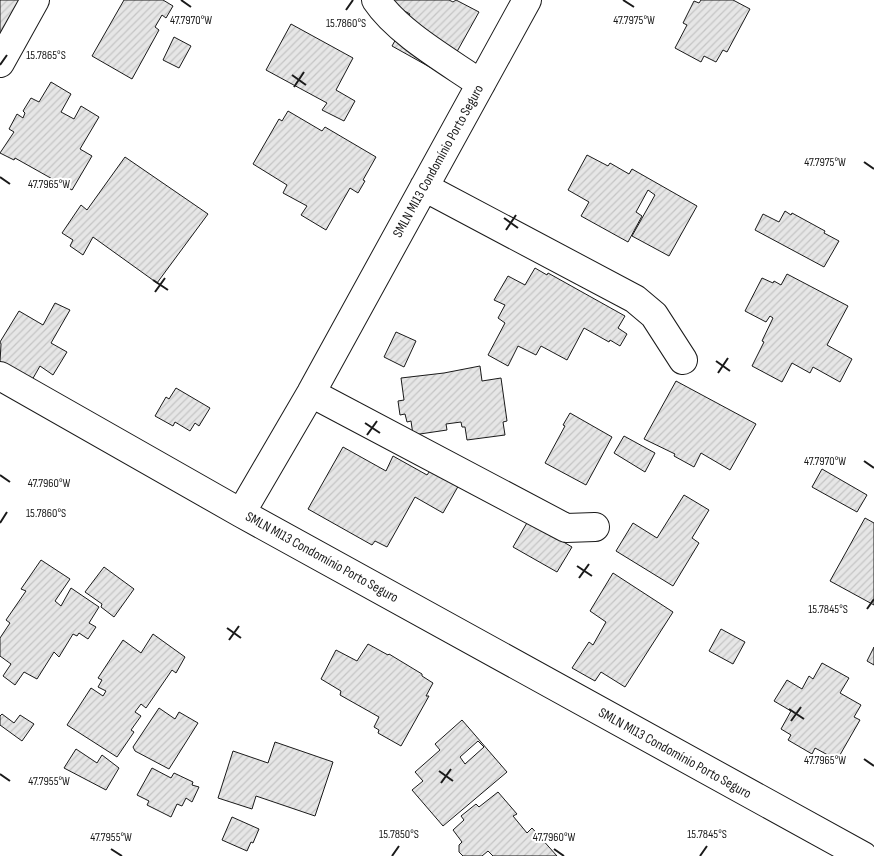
<svg xmlns="http://www.w3.org/2000/svg" width="874" height="856" font-family="'Sofia Sans Condensed',sans-serif">
  <style>
    .building { fill: url(#building-hatch); stroke: #1a1a1a; fill-rule: evenodd }
    .lines { fill: none; stroke-linecap: round; stroke-linejoin: round }
    .minor-casing { stroke: #1a1a1a; stroke-width: 30 }
    .minor { stroke: #fff; stroke-width: 28 }
    .ticks { fill: none; stroke: #1a1a1a; stroke-width: 2 }
    .labels { text-anchor: middle; dominant-baseline: central; stroke-width: 4; stroke-linejoin: round; paint-order: stroke }
    .street-label { font-size: 14px; fill: #1a1a1a; stroke: #fff }
    .ticks-label { font-size: 12px; text-anchor: middle; fill: #1a1a1a; stroke: #fff; stroke-width: 4; stroke-linejoin: round; paint-order: stroke }
  </style>
  <defs>
    <pattern id="building-hatch" width="6" height="6" patternUnits="userSpaceOnUse" patternTransform="scale(1.25)"><rect width="6" height="6" fill="#e6e6e6"/><path d="M-1 1l2-2M0 6l6-6M5 7l2-2" fill="none" stroke="#c5c5c5"/></pattern>
  </defs>
  <rect width="100%" height="100%" fill="#fff"/>
  <path class="building" d="M0,0H41L0,40Z
    M124,0H163L173,6L166,18L162,15L155,27L159,30L132,79L92,56Z
    M384,0H449L453,2L456,0L479,12L444,75L392,46L410,14Z
    M701,0H733L750,9L727,52L723,50L716,62L704,56L701,62L675,48L687,25L683,23L694,1L699,3Z
    M291,24L353,58L336,90L355,101L344,121L322,110L327,103L266,70Z
    M174,37L191,46L179,68L163,60Z
    M51,82L71,94L61,112L74,119L81,106L99,117L80,149L92,156L72,190L15,158L14,160L0,153L14,132L9,129L17,114L23,118L25,113L23,111L31,98L39,102Z
    M288,111L322,131L325,127L376,157L363,180L365,181L358,193L350,188L326,230L301,215L307,206L283,193L287,185L253,164L279,119L282,121Z
    M587,155L608,166L610,163L629,174L632,169L697,206L669,256L632,236L655,195L648,190L636,212L642,216L628,242L581,216L589,202L568,190Z
    M125,157L208,214L157,283L93,237L83,255L70,246L73,240L62,233L81,205L87,210Z
    M785,211L791,215L792,213L825,231L824,233L839,241L824,267L755,230L763,214L779,222Z
    M535,268L547,275L548,273L625,316L618,328L627,334L620,346L610,340L609,342L584,328L567,360L541,346L536,355L518,346L508,366L488,355L505,323L498,318L505,305L494,300L508,276L525,285Z
    M787,274L848,306L827,345L852,359L840,382L813,367L810,373L792,363L782,382L752,366L764,342L762,341L773,318L770,316L766,322L745,311L762,278L773,283L774,281L781,285Z
    M55,303L70,310L51,343L67,352L53,375L40,366L32,380L0,362L1,344L0,342L19,311L43,325Z
    M396,332L416,341L404,367L384,357Z
    M480,366L482,381L501,378L507,421L503,422L505,435L467,440L465,427H462L461,422L446,424L447,430L413,435L411,421L407,422L405,414L400,415L398,401L404,400L401,378L444,373Z
    M676,381L756,424L730,470L701,453L694,467L674,456L675,454L644,439Z
    M176,388L210,408L199,426L195,423L190,431L175,422L173,426L155,416L166,397L169,399Z
    M570,413L612,437L586,485L545,463L565,426L563,425Z
    M624,436L655,453L645,472L614,453Z
    M343,447L386,471L393,456L427,475L432,468L460,483L443,513L415,497L387,547L375,541L372,545L308,509Z
    M822,469L867,495L857,512L812,487Z
    M684,495L709,510L692,538L699,543L673,586L616,551L633,523L657,538Z
    M865,518L874,523V605L830,581Z
    M528,521L572,547L557,572L513,547Z
    M41,560L70,579L55,601L61,606L71,588L99,607L89,623L96,627L88,639L79,633L77,636L73,634L59,657L54,652L37,679L24,672L15,685L3,676L11,664L0,656V638L10,623L6,620L26,591L21,589Z
    M104,567L134,589L114,617L101,607L102,604L85,592Z
    M613,573L673,612L625,687L601,672L595,681L572,668L589,642L593,645L606,622L590,611Z
    M721,629L745,642L733,664L709,651Z
    M153,634L185,657L176,673L172,670L146,708L141,704L135,712L141,716L131,730L134,732L117,757L67,725L91,688L103,696L106,691L98,687L102,680L98,678L123,640L141,653Z
    M368,644L388,655L389,654L422,674V676L433,683L426,696H429L401,746L378,733L379,730L374,727L379,717L340,695L341,691L321,679L336,650L357,661Z
    M874,647V665L867,661Z
    M822,663L849,678L840,693L861,705L854,717L860,720L837,760L815,748L812,754L788,740L791,735L781,729L791,711L774,701L787,680L802,689L809,676L813,679Z
    M159,708L175,719L179,712L198,723L169,769L135,751L133,747Z
    M2,714L14,723L20,715L34,724L22,741L0,725V716Z
    M462,720L507,772L443,826L412,790L423,781L415,772L440,750L435,744ZM478,741L484,747L465,764L460,757Z
    M275,742L333,762L315,816L256,796L252,809L218,798L233,751L268,763Z
    M76,749L97,763L102,755L119,768L106,790L64,768Z
    M152,768L171,778L174,773L193,782L192,785L199,787L192,802L186,798L182,806L177,804L171,817L147,805L149,801L137,795Z
    M498,792L517,814L513,816L527,833L532,828L557,856H493L488,851L482,856H463L459,852V845L462,842L453,830L464,820L461,816L476,804L479,807Z
    M232,817L259,829L253,843L251,842L247,851L222,840Z"/>
  <g class="lines">
    <defs>
      <path id="minor" d="M376,0C398,33 448,61 481,84
        M0,63L35,0
        M424,187L635,299L654,315L683,360
        M0,376L241,513L863,856
        M311,393L566,528L595,527
        M241,513L311,393L527,0"/>
    </defs>
    <use href="#minor" class="minor-casing"/>
    <use href="#minor" class="minor"/>
  </g>
  <path class="ticks" d="M181,0L191,7M623,0L634,7M346,10L353,0M0,65L7,55M292,75L306,85M294,87L304,72M864,162L874,169M0,177L10,184M504,218L518,228M506,230L516,215M153,280L168,290M155,292L165,278M716,361L730,371M718,373L728,358M365,423L380,433M367,435L377,421M864,461L874,468M0,475L10,482M0,523L7,512M577,566L592,576M579,578L589,564M867,609L874,599M227,628L241,638M229,640L239,626M789,709L804,719M791,721L801,707M864,759L874,766M439,771L453,781M0,774L10,781M441,783L451,769M111,849L122,856M554,849L564,856M392,856L399,846M700,856L707,846"/>
  <g class="labels">
    <g class="street-label">
      <text transform="translate(438 161) rotate(-61)">SMLN MI13 Condomínio Porto Seguro</text>
      <text transform="translate(322 557) rotate(29)">SMLN MI13 Condomínio Porto Seguro</text>
      <text transform="translate(675 753) rotate(29)">SMLN MI13 Condomínio Porto Seguro</text>
    </g>
  </g>
  <g class="ticks-label">
    <text x="634" y="24">47.7975°W</text>
    <text x="191" y="24">47.7970°W</text>
    <text x="346" y="27">15.7860°S</text>
    <text x="46" y="59">15.7865°S</text>
    <text x="825" y="166">47.7975°W</text>
    <text x="49" y="188">47.7965°W</text>
    <text x="825" y="465">47.7970°W</text>
    <text x="49" y="487">47.7960°W</text>
    <text x="46" y="517">15.7860°S</text>
    <text x="828" y="613">15.7845°S</text>
    <text x="825" y="764">47.7965°W</text>
    <text x="49" y="785">47.7955°W</text>
    <text x="399" y="838">15.7850°S</text>
    <text x="707" y="838">15.7845°S</text>
    <text x="111" y="841">47.7955°W</text>
    <text x="554" y="841">47.7960°W</text>
  </g>
</svg>
